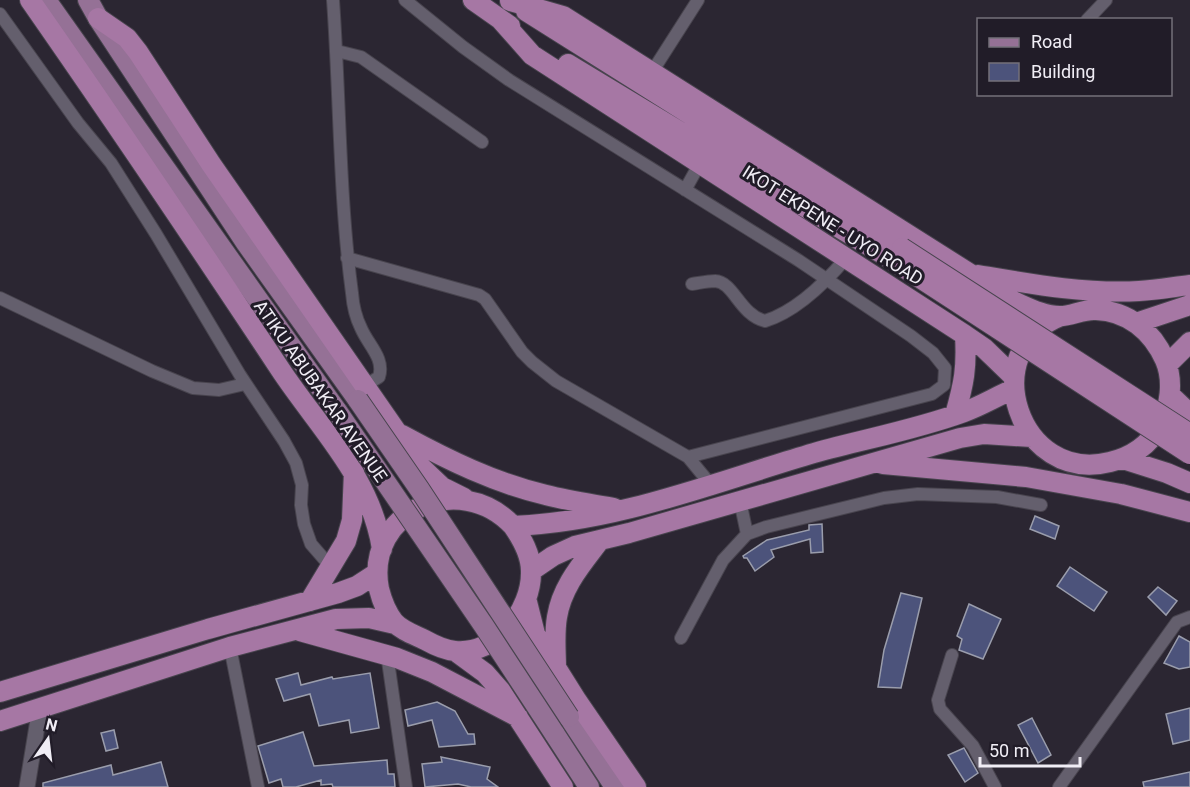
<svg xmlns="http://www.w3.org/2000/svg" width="1190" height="787" font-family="Roboto,sans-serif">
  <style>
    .building { fill: #4c537b; stroke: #9a9dac; stroke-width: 1.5 }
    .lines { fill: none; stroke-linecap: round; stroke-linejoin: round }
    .minor-casing { stroke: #48444e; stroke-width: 14 }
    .tertiary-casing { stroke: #48444e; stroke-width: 17 }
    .primary-casing { stroke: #48444e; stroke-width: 22 }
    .trunk-casing { stroke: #48444e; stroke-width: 22 }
    .minor { stroke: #645f6d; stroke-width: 12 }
    .tertiary { stroke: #645f6d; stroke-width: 15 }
    .primary { stroke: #957196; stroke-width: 20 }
    .trunk { stroke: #a677a4; stroke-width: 20 }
    .primary-bridge-casing { stroke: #48444e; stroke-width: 22; stroke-linecap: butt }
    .trunk-bridge-casing { stroke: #48444e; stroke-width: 22; stroke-linecap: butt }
    .primary-bridge { stroke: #957196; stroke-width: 20 }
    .trunk-bridge { stroke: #a677a4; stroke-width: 20 }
    .labels { text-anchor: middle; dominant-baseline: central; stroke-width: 6; stroke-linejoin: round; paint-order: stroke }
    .street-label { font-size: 18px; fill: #f0edf5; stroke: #211c28 }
  </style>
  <rect width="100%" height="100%" fill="#2b2632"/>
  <path class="building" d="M1035,516L1059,526L1055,539L1030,529Z
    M822,524L823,552L811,553L810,539L771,550L774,557L755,571L747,558H744L743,556L767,540L809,530V525Z
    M1070,567L1107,592L1094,611L1057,586Z
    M1158,587L1177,601L1166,615L1148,597Z
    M901,593L922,598L901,688L878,687L884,650Z
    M969,604L1001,619L983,659L959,650L962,639L957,636Z
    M1179,636L1190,642V667L1179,669L1164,663Z
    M298,673L301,685L332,677L333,679L370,673L379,728L351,733L349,720L319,726L310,694L284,701L276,679Z
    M437,702L455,711L468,734H474L475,744L439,747L432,720L408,726L405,710Z
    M1190,708V740L1173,744L1166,714Z
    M1032,718L1051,755L1038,763L1018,725Z
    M114,730L118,748L106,751L101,733Z
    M303,732L314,766L387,760L388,774H394L395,787H333L332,784L321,785V780L296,787H283L281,779L269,783L258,746Z
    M964,748L978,773L965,782L948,755Z
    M441,757L490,767L487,779L498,787H471L458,784L425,787L422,764L442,762Z
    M161,762L168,787H43V783L111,765L113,775Z
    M1190,772V787H1144L1143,782Z"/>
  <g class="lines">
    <defs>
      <path id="minor" d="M333,0C340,97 339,196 352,293C353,306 355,316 361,328C368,345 385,358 379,377L366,385
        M405,0L463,47L509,80L798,260L911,336L933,353L945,368L944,385L932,394L688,457
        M0,14L78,123L111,163L156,234L240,375L284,441L296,463L302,485L301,505L304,524L311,544L331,567
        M1087,20L1106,0
        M337,51L361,57L482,142
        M652,72L698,0
        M685,190L700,163
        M347,258L479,295L485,299L522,352L532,362L556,381L688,457L711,485
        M692,284C699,283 708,281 715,281C734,282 739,314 765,321C797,311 825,283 847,257
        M0,298L152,371L193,388L219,390L245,384
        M740,501L747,534
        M681,638L723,560L747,534L766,527L884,498L918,494L997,497L1041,505
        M230,647L258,787
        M387,654L406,787
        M952,655L938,700L940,709L973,746L995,787
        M1059,787L1177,622L1190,617"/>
      <path id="tertiary" d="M27,787L40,708"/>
      <path id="primary" d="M46,0L337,411
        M88,0L98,18L246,243L358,400
        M569,717L615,787
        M554,733L589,787"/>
      <path id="trunk" d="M30,0C115,122 198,245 280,369C319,428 371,477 382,549
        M473,0L510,26
        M510,1L563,16L1013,301C1027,307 1043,316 1060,316C1072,316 1083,309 1096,310C1128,311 1152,331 1165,360C1174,381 1170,406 1160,426C1149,445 1131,457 1110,462C1019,485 974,350 1061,316
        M526,11L902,248
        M98,18L127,38L138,52L211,164L421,467L442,487L464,498
        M501,20L532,55L965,335L984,348L1014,377
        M568,64L891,259
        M978,275C1031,284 1085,294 1139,291C1156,290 1173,287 1190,285
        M1136,323L1190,305
        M1167,365L1190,342
        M1170,395L1190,414
        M955,415C964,383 967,368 965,335
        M402,435C448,460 495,483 546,495C569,501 592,504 614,508
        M1123,459L1167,473L1190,483
        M883,464L1026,477L1121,494L1190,512
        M513,526C522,539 531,554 531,571C532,610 497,655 455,651C444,650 434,645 425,640C415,635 402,631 394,622C386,612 382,601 379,589C364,511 460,469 513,526C617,522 715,482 814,453C864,439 915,430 964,412C981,406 997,396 1014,389
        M531,571L553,556L575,546L629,533L960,438L984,434L1032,437
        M310,601L346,541L352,520L354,471
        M527,602L535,634L577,701L636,787
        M300,631L397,658L432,672L518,717
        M455,651L485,673L500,690L563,787
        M556,669C556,652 554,634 557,617C562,586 582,564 600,540
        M0,692L208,629L338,593L357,586L377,573
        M0,721L230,647L336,619L369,618L395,624"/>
    </defs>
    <use href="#minor" class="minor-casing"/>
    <use href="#tertiary" class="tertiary-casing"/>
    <use href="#primary" class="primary-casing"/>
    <use href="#trunk" class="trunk-casing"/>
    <use href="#minor" class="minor"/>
    <use href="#tertiary" class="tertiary"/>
    <use href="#primary" class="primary"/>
    <use href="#trunk" class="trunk"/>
    <defs>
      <path id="primary-bridge" d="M358,400L420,490L569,717
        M337,411L484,626L554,733"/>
      <path id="trunk-bridge" d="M902,248L1190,434
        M891,259L1190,454"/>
    </defs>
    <use href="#primary-bridge" class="primary-bridge-casing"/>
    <use href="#trunk-bridge" class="trunk-bridge-casing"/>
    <use href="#primary-bridge" class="primary-bridge"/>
    <use href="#trunk-bridge" class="trunk-bridge"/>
  </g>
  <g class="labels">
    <g class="street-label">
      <text transform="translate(833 225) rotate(32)">IKOT EKPENE - UYO ROAD</text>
      <text transform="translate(321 391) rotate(55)">ATIKU ABUBAKAR AVENUE</text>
    </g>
  </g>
  <rect x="977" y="18" width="195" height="78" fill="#211c28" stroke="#74707a" stroke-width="1.5"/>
  <rect x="989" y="38" width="30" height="9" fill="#957196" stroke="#74707a" stroke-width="1.5"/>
  <text x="1031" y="48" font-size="18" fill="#f0edf5">Road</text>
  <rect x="989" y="63" width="30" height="18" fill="#4c537b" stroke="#74707a" stroke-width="1.5"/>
  <text x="1031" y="78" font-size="18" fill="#f0edf5">Building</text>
  <g transform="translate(48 739) rotate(14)" stroke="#211c28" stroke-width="4.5" paint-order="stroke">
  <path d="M0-4.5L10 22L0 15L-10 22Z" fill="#f0edf5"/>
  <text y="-9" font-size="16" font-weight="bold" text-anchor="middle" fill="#f0edf5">N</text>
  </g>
  <path d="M980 757v9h100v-9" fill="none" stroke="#f0edf5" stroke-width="3"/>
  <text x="989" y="757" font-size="18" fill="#f0edf5" stroke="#211c28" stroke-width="4.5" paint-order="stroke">50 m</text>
</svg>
